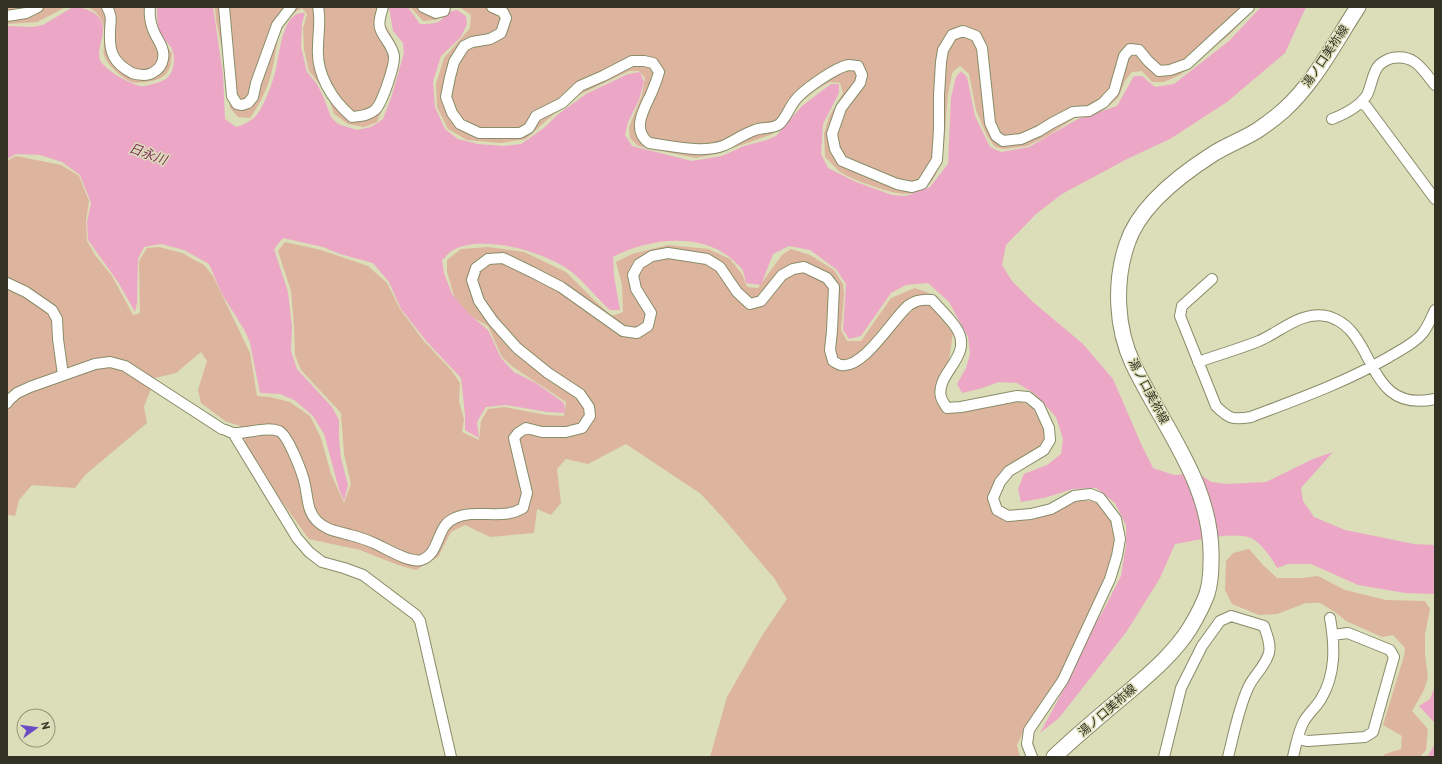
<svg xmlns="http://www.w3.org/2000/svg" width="1442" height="764" font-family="'PT Sans','Noto Sans JP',sans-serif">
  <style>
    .green { fill: #ddb59f }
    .water { fill: #eca7c6 }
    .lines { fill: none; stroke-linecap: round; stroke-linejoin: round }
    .street-casing { stroke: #898c68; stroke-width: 12 }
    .secondary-casing { stroke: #898c68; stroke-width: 17 }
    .street { stroke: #fff; stroke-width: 10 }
    .secondary { stroke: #fff; stroke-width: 15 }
    .labels { text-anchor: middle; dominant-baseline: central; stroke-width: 3; stroke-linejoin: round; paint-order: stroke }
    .street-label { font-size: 12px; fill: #313223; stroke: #dbdeb8 }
    .water-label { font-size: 13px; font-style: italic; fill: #82325c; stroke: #dbdeb8 }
  </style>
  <rect width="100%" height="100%" fill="#dbdeb8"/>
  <path class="green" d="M7,7H66L37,22L7,24Z
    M88,7H154C154,28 159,37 172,53C171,62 171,72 162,77C157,81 138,84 132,82C123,79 106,64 104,55C103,52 104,47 104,43C105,26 104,16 88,7Z
    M215,7H387L384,23C389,31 393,38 396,48C400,66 384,104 377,122L364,127L348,124L334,114L327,93L309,71L304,49L303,28L307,14L302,8C273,24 279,47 271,74C267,90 259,105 250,118L238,117L230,108L227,72L216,21Z
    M410,7H1256L1229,35L1180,75L1164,82H1152L1142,71L1132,72L1125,81L1118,98L1110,105L1078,116L1049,135L1027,146L1004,149L995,147L987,136L976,110L969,74L960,66C958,68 954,70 953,72C951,75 951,81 950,84C941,121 956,207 892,192C877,188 853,180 840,172C835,168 830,161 825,157L824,133L830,115L843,93L840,83L830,82L816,90L801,102L790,119L782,128L770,135L716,154L696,158L666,152L638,146L630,138L629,127L642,95L645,78L639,71H629L577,96L548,119L526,139L500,143L467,140L448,129L437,107L436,84L444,58L470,28L471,15L461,8H450L436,20L423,21Z
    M16,156L61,165L79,176L89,201L86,221L87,241L95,255L112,276L133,315L140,313L139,261L147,248L159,247L182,253L204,265L213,276L250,353L257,396L270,397L290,402L310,416L321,438L331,474L344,503L351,484L344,454L341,413L301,370L295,355L294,326L291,291L278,251L285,242L321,250L368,266L387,283L400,309L423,340L451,370L460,383L459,401L464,419L462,432L479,440L481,421L488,409L504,407L547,415L564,416L566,402L513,367L502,357L488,326L468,315L454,296L447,272V260L461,249L488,247L524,252L566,272L593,299L612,316L623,312L622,285L616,262L632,254L668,245L708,249L730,259L742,274L747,287L758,288L782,255L791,249L810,255L834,270L843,284L844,295L841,330L847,341H861L891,298L915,288L937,296L940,317L953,333L949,360L939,383L943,406L995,405L1020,401L1032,407L1044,426V446L1003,472L991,499L998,516L1015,520L1043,517L1078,501H1100L1112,519L1116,538L1106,581L1060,682L1026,726L1017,745L1020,757H710L727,697L763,634L787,599L774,578L723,518L701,494L626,444L588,464L566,459L557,469L561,503L551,515L537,509L534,533L490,537L465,525L451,532L438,557L416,570L398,565L360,550L309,539L277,495L248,450L240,426L225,421L201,403L198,390L207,361L201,352L176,373L155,378L144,407L147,423L85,475L75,488L32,485L19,500L15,516L7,515V161Z
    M1249,549L1263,565L1277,578H1302L1318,576L1345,590L1386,600L1425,601L1430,609L1425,635V654L1428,678L1423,692L1412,711L1428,729L1426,750L1420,757H1383L1385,754L1401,749L1402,736L1383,725L1404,656L1405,648L1393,635L1382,637L1346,621L1335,612L1320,603H1306L1277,614L1259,615L1232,604L1225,590L1226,561L1233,553Z"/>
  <path class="water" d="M73,7C86,7 104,14 103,30C103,39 97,51 100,60C104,70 129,83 140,86C144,87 162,82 166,79C173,73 174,66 174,57C173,44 163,41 159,31C157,24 157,15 157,7H213L223,74L225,119L236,127C245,125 255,119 260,110C266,100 272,84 275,73C280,57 281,10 305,13L302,23L301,47L307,72L317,84L323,96L331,117L338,124L357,130L371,127L383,119L391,98L404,53L403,43L393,31L389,7H408L420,24C426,24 432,24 438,22C447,17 443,12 457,10L466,16L467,24L461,37L441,56L433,82L435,107L445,129L458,139L478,144L503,146L521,144L544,128L557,115L586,94L628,74L640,72L644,82L639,100L628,122L625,135L632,146L692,161L722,156L744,146L767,140L776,136L802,106L831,84H839V93L823,124L821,154L828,168L856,182L892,195L906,196L930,187L948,164L951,97L956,77L961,71L967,77L975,116L990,147L1001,152L1029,147L1078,119L1117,106L1134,76H1142L1155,87L1174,84L1229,41L1261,7H1306L1285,53L1227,102L1170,139L1127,159L1062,194L1036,214L1006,245L1002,265L1012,281L1033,302L1083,344L1113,379L1142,446L1153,468L1174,475L1198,473L1211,482L1227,484L1266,482L1313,459L1333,452L1301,488L1303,501L1314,517L1345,530L1414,544L1435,545V594L1405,593L1358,585L1311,564H1288L1277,568C1273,559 1259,541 1251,538C1232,531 1195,541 1175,544L1160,578L1127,631L1059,718L1040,733L1065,687L1086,639L1103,611L1121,576L1126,545V525L1115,503L1096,488L1073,489L1044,498L1021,502L1018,489L1024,474L1047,465L1061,454L1063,439L1056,417L1035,394L1017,383L999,382L979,389L962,393L957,384L966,368L970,354L968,337L949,302L928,283L906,285L891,293L861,336L849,339L843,330L846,284L836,269L810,250L789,246L773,254L761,285L746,283C745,279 744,273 742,269C740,266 737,264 735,262C704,231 648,238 613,257L614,276L620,310H610C597,298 586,284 573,273C547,252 484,234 453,250C449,252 446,257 442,260L444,273L452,294L469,314L488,330L501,358L514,372L536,383L564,403L565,413L547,412L506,405L486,407L477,422L479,438L465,430V415L461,378L427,342L401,309L389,282L373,263L340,254L323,247L283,238L274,249L288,292L292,327L291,351L297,369L332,407L339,420V440L341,458L348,485L344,501L339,489L324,434L313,416L294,400L280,394L260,393L250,343L245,331L222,294L209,264L184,250L161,244L144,247L138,259L137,303L135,312L118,282L88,240L87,222L91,203L80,175L62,162L40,155L16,154L7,159V26L32,27L43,25Z
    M1435,686V757H1427L1435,744L1434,722L1419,706L1430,699Z"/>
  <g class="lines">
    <defs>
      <path id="street" d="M107,7C113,18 110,21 110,33C109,53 114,63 132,73C137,75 147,76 152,73C158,70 162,66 163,59C165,49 159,42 155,34C151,26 149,16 150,7
        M224,7L232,96L237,104L242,105L248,103L253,97L256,83L277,25L291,7
        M318,7C321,20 318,34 318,47C316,74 332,100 352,117C360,116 368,116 375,110C382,104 395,65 394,56C392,44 383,38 380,28C378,21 381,14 383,7
        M423,7L436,13L444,11L445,7
        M492,7L503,12L506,18L501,33L490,39L472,42L464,46L454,62L450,77L446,97L452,113L460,124L479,133H520L529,128L536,116L562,103L580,86L603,76L632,61H644L653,63L659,72C657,80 654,87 651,94C644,109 631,130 649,143C671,146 704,154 725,145C735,140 744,134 755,130C762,127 771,129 778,125C785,121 789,108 794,102C801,91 836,67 849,65C852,65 856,66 858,66L862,75L860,83L841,108L832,134L835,149L842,161L897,184L912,187L922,184L937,160L939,129V95L941,62L943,50L952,35L963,31L976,36L982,48L990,123L996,136L1003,141L1021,139L1039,131L1052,123L1073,112L1089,111L1103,103L1114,91L1124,56L1130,49L1139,50L1148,61L1159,71L1170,70L1187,64L1249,7
        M7,16L26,13L38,7
        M1360,103L1366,106L1435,199
        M1332,119C1345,114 1359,107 1367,95C1371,87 1372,76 1377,68C1379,64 1387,59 1392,58C1415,54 1422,69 1435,85
        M1212,279L1182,306L1180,316L1216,406C1229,419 1233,420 1251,417C1298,399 1346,382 1389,357C1400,350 1414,344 1422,334C1428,327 1431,318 1435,310
        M7,283L26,292L52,310L57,319L58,339L63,375
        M1198,362C1218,355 1239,349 1259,341C1280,332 1301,311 1326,316C1330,316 1334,319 1337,320C1350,327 1356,337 1363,349C1381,383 1391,408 1435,399
        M7,403L9,400L17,393L30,387L95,364L110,362L125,366L222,429C226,430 230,432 233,433C247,434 266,426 279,431C288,435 303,474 305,485C308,498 307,511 317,521C327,531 338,531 350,535C359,537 367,540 376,544C387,549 409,563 421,560C441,554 435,526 455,518C476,508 502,521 523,508L527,493L514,438L518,433L526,428L542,432H566L582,428L590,416L589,407L580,394L548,373L517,348L493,321L479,301L472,280L476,268L488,259L503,258L532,272L561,287L623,331L637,333L648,326L651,313L636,289L633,275L639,264L652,256L668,253L707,259L720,267L737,292L750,304L761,301L782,275L793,269L804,267L827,278L834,287L832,331L830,350L833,361C835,362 839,365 841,365C864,369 893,318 909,305C916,300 924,299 932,300C939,308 953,321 958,331C972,357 935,374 941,397C942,401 945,405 947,408L961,407L1017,396L1028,397L1039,406L1049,428L1050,440L1044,450L1009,471L1000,482L993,498L997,510L1008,516L1031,514L1051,509L1074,496L1090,494L1100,498L1116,519L1120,539L1117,556L1110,579L1063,680L1029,730L1027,744L1032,757
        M233,433L297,538L309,552L322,562L344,568L363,575L416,615L420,621L451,757
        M1298,739L1308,741L1365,737L1373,732L1394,657L1390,650L1348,633L1333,635
        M1164,757L1181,688L1202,646L1220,621L1231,616L1264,626C1267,635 1271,644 1269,653C1265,667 1253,676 1248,688C1238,710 1234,734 1228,757
        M1293,757C1296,745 1298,732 1304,721C1309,713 1316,707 1321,699C1336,674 1335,646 1330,618"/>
      <path id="secondary" d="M1054,757C1079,733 1106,711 1132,689C1153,671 1175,652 1190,628C1196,618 1203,605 1207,594C1210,584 1211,572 1211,562C1214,486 1164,429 1133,364C1116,328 1114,282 1127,244C1139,206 1180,175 1213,154C1227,145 1244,139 1258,130C1267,124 1276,117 1284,110C1315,82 1335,42 1358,7"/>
    </defs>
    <use href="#street" class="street-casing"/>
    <use href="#secondary" class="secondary-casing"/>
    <use href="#street" class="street"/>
    <use href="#secondary" class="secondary"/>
  </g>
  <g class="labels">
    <g class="street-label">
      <text transform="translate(1325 56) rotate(-56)">湯ノ口美祢線</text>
      <text transform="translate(1149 391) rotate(62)">湯ノ口美祢線</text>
      <text transform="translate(1107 710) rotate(-41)">湯ノ口美祢線</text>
    </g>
    <g class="water-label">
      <text transform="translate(148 154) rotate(20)">日永川</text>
    </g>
  </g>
  <rect width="1442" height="764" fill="none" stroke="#313223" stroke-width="16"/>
  <g transform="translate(36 728) rotate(76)"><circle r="19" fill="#dbdeb8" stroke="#97997c"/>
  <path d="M0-3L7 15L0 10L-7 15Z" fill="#6c4cc5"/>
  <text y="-6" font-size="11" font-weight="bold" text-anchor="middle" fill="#313223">N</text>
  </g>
</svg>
